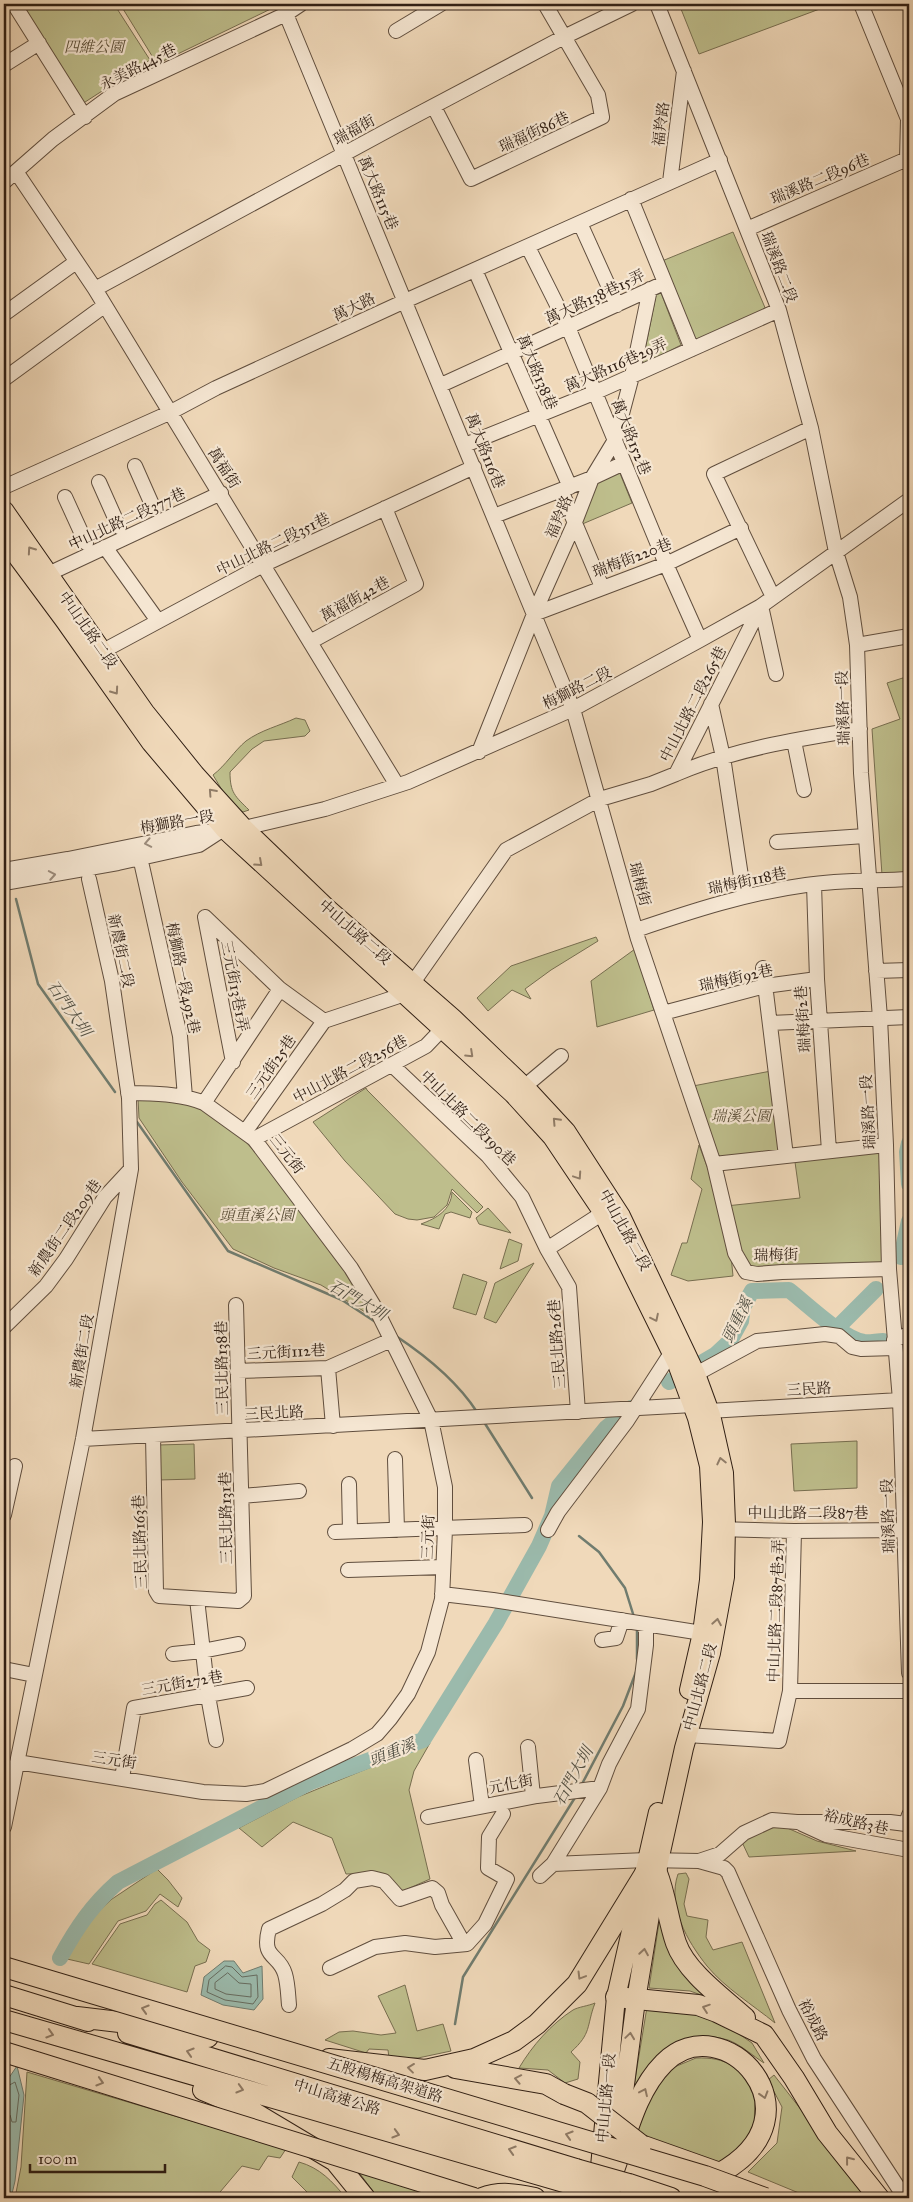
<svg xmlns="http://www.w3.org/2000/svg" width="913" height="2202" font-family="'IM FELL Great Primer','Noto Serif TC',serif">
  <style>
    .green { fill: #bebe8c; stroke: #776e50 }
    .water { fill: #9bbaac; stroke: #707c6f }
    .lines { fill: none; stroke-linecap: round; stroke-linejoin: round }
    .shore { stroke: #666c60; stroke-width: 1 }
    .stream { stroke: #707c6f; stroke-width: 2.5 }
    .river { stroke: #9bbaac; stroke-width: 16 }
    .minor-casing { stroke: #604e3e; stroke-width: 16 }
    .major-casing { stroke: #301f14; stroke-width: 20 }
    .highway-casing { stroke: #301f14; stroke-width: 22 }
    .minor { stroke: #f5e6d2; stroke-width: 14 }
    .major { stroke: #f0d9ba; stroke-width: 18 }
    .highway { stroke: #f0d9ba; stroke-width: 20 }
    .highway-bridge-casing { stroke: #301f14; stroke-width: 22; stroke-linecap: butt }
    .highway-bridge { stroke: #f0d9ba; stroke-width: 20 }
    .oneway { stroke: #907c67 }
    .oneway2 { stroke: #9c8c7c }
    .labels { text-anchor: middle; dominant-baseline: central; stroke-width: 4.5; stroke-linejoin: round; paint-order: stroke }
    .park-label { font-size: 15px; font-style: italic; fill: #5b4f38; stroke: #f5e6d2 }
    .street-label { font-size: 15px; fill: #301f14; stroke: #f5e6d2 }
    .water-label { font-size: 16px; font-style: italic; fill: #504e42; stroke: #f5e6d2 }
  </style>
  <rect width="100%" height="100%" fill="#f0d9ba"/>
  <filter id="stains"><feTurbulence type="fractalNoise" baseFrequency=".004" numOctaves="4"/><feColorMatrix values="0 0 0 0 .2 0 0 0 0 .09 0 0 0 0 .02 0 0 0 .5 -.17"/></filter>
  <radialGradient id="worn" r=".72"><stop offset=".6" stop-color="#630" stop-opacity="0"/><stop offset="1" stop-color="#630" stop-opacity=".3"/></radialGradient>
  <path class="green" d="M18,4H114L150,60L82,104Z
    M120,4H281L157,64Z
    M679,4H833L699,54Z
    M733,232L766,310L696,341L662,261Z
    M661,293L681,345L642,365L656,295Z
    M619,471L632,503L580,525L596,481Z
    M909,676V875H882L872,729L900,719L887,683Z
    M296,718L305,720L310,731L305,736L264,741L252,749L230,772C230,793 235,796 249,810L243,812L239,810L222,790L213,775C226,765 234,751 246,741C261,730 279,726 296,718Z
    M596,937L598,941L551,970L525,989L531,999L512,990L488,1011L477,998L511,966Z
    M635,949L654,1010L597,1027L591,981Z
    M771,1071L781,1152L716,1160L693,1086Z
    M366,1088L367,1090L483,1207L477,1213L452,1189L447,1205L434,1217L417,1220L408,1219L395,1214L345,1161L313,1122Z
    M168,1097L207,1110L237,1132L288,1189L327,1241L375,1318L321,1285L274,1268L233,1249L182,1182L139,1118L138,1098Z
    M699,1145L711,1177L729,1235L733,1276L688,1281L671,1275L682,1243H687L702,1189L691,1179Z
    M886,1145L889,1269L746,1272L726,1206L800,1198L794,1155Z
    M452,1192L472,1212L470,1218L451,1212L445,1214L439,1229L421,1224C437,1218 451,1210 452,1192Z
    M488,1208L511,1233L479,1224L476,1218Z
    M509,1239L522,1244L518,1261L500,1269Z
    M534,1263L496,1323L484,1318L495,1283Z
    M463,1274L487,1282L476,1315L453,1308Z
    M857,1441V1488L794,1491L791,1444Z
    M194,1444L195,1479L159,1480L158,1445Z
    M430,1743L414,1771L409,1790L430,1879L403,1891C387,1877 368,1873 346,1874L332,1838L293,1822L262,1847L239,1828L298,1797Z
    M785,1827L817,1841L856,1851L749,1857L741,1840L767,1828Z
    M157,1869L168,1880L182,1898L178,1907L160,1894L146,1911L118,1921L89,1964L67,1959L89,1920L112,1899Z
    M686,1873L689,1879L684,1904L687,1916L708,1920L706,1937L713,1950L742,1942L775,2023C753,2005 725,1988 707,1966C687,1941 667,1906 678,1874Z
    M161,1900L187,1922L198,1941L210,1950L206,1962L195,1966L187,1992L92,1964L120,1924L147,1915L155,1904Z
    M660,1916L718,2001L690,1991L649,1988Z
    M405,1985L417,2031L443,2024L451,2051L418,2058H389L388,2050L369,2049L366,2053L325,2040L339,2032L353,2031L381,2035L396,2033L378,1996Z
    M595,2003C586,2027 592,2033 571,2052L580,2062L578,2079L565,2083L548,2070L519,2068C532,2046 551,2024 573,2010C578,2007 588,2006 595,2003Z
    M647,2007L684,2009L719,2020L752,2043L764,2063C753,2056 740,2044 728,2040C681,2026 659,2052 634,2086Z
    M696,2058C728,2057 737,2067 755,2090L754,2135L722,2165L642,2137L635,2130L653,2092L672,2068Z
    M27,2072L286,2149L280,2158L268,2156L259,2170L242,2166L215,2198H15L21,2167Z
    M774,2075L870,2198H811L748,2172L777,2143L782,2107L768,2080Z
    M299,2162C320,2168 332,2181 346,2198H313L292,2177Z
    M355,2167L447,2198H378Z"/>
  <path class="water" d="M224,1961H234L243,1973L262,1966L263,1999L254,2010L223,2005L201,1995L204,1977Z
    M17,2066L24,2095L15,2181L11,2198H4V2175L8,2170L6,2082Z"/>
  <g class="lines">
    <path class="shore" d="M226,1966L232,1967L242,1977L257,1975L258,1997L253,2004L225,2000L207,1992L209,1980Z
      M228,1973L239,1983L251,1984V1997L226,1994L215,1989V1983Z
      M4,2088L15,2082L19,2095L16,2122H12L10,2115L4,2113"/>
    <path class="stream" d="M4,855V857
      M16,899L38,984L115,1092
      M137,1122L228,1251L342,1300L377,1323
      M396,1336C426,1356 457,1381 477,1412
      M484,1422L532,1498
      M579,1536L599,1552L625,1588L634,1617
      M637,1628V1659
      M582,1784L623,1706L636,1672
      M455,2024L463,1977L576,1796"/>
    <path class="river" d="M909,1143L907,1152L909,1184
      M901,1257L909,1221
      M837,1328L876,1289
      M669,1382L715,1355L730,1341L741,1321L743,1307L752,1291L789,1290C807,1304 843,1339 864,1342C869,1343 877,1341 883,1341
      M60,1958C77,1927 92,1905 118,1882L311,1782L423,1740L496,1623L539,1546L552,1516L559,1486L606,1428L631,1408"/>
    <defs>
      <path id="minor" d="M14,4L85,117
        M657,4L779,310L811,428L836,552L850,597L857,645L861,773L880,1018L886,1145L889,1269L900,1400L909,1673
        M861,4L908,119L907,159L909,164
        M286,14L573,709L638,939L714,1164L735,1253L746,1272L757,1274L782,1272L889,1269
        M396,31L441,4
        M4,65L39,43
        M434,107L471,179L602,117L598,95L545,4
        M17,173L95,289L397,785
        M4,182L53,139L114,94L286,14L301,4
        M670,182L684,71
        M631,199L692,349
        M580,223L617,305
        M747,229L907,159
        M528,247L568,327L666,564L700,640
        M475,270L570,487
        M95,289L392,128L564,37L632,4
        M4,314L76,262
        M4,379L104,306
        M441,385L664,283
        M465,445L596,392L779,310
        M135,466L154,509
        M99,482L119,527
        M4,487L169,413L216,388L405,301L720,160
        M561,490L602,587
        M65,497L86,543
        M494,516L592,478L624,463
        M105,547L158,621
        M48,574L221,493
        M773,597L714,474L811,428
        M761,606L776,674
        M534,614L666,564L741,528
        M310,642L416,584L385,508
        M857,645L909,636
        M96,659L103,651L263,565L474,467
        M711,704L723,757L744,896
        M794,741L804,790
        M479,752L534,614L575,522L592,478L615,440L632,376L650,289
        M676,774C734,749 798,739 860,729
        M777,842L865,836
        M142,866L180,1036L185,1097
        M4,870L68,859L196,833L244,828L325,809L408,782L573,709L700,640L761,606L909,500
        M4,883L118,863L199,845L219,832
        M814,884L817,979L829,1151
        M205,917L280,989L324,1021
        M205,917L233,1062
        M636,930C692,911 747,893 806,885C840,880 875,881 909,879
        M763,968L786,1156
        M876,971L909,970
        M663,1013L765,986L817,979
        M324,1021L405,994L506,850L600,799L651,784L676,774L761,606
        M770,1023L909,1017
        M392,1065L488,1156L522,1197L547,1249L569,1287L578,1412
        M524,1087L561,1056
        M204,1103L280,989
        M245,1132L324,1021
        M254,1139L426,1046L448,1023
        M714,1164L886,1145
        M547,1249L609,1209
        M4,1327L46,1286L66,1259L105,1197L131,1169
        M894,1340L909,1334
        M328,1368L333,1426
        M237,1371L328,1368L391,1340
        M696,1374L757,1341L825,1334L839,1336L852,1347L861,1349L895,1348
        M153,1436L156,1591L159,1596L238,1601L244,1596L236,1305
        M83,1439L693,1405L709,1411L900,1400L909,1396
        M395,1459L397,1530
        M349,1484L350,1531
        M242,1496L299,1491
        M4,1515L15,1466
        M717,1529L794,1531L905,1530
        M548,1530L558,1512L627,1421L671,1353
        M335,1532L525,1525
        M348,1570L443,1567
        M442,1594L493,1600L702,1633
        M197,1599L208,1696L216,1740
        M602,1640L616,1638L622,1620
        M173,1654L202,1651L238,1644
        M4,1669L34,1675
        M790,1691H909
        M687,1735L779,1741L790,1691L794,1531
        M528,1747L533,1796
        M476,1760L482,1806
        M17,1762L203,1792L246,1794L265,1791L352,1749L377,1734L390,1719L408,1694L428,1652L442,1599L445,1529V1487L431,1420L377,1311L351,1268L254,1139L204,1103C180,1093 154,1094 128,1093
        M122,1778L134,1708L247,1688
        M428,1817L537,1796L600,1788
        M802,1824L826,1835L909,1850
        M4,1827L83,1439L131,1169L129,1098L112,981L89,879
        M699,1861L724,1868L728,1872L789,2010L814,2059L905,2198
        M553,1864L600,1788L609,1764L638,1709L646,1645V1629
        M540,1876L553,1864L646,1860L699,1861L720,1854L744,1833L772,1820L797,1822H890L906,1824L909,1815
        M330,1968L375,1947L405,1943L435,1947L467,1944L485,1924L507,1879L488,1868L489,1837L503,1814
        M289,2005C288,1995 288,1984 285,1974C279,1953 261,1960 269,1929L322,1904L345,1890L354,1881L372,1878L384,1881L400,1899L432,1888L438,1893L442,1905L464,1944"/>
      <path id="major" d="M4,510L145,712L195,774L244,828L326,907L453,1018L529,1091L566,1131L621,1216L696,1374L711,1415L724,1473L726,1524L725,1577L711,1653L684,1748L659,1861L636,2000L618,2138
        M4,539L64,620L151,743L224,829L513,1094L552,1137L601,1210L677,1364L697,1418L709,1466L712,1522L709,1580L702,1633L689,1690
        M598,2188L616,1997L658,1812"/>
      <path id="highway" d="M657,1873C666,1896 668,1920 676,1943C686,1972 723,1998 745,2018
        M4,1995L88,2021
        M616,1997L698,2005L717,2012L764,2035L794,2078L827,2133L879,2198
        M77,2017L178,2029L208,2037
        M4,2020L574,2185
        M128,2033L576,2169
        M329,2059L425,2070L474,2059L514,2041L537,2024L577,1984L644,1875
        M455,2068L546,2084L564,2094
        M203,2090L248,2109L335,2161L365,2198
        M614,2170C627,2134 636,2091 664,2063C723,2004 826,2114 720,2173L641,2145
        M629,2184L671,2198
        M482,2198C500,2191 516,2194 535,2198"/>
    </defs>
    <use href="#minor" class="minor-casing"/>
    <use href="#major" class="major-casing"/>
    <use href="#highway" class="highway-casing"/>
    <use href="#minor" class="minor"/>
    <use href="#major" class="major"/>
    <use href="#highway" class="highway"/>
    <defs>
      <path id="highway-bridge" d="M4,1967L705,2176L765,2198
        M4,2052L474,2198
        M564,2094L587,2103L641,2145
        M576,2169L629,2184
        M574,2185L612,2198"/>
    </defs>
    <use href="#highway-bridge" class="highway-bridge-casing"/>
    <use href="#highway-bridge" class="highway-bridge"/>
  </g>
  <defs><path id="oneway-chevron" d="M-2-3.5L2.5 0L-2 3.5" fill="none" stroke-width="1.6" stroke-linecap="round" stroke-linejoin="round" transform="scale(1.25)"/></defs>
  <g class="oneway">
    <use href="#oneway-chevron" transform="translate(31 550) rotate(-125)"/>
    <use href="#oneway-chevron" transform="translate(115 691) rotate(55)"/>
    <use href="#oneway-chevron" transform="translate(212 792) rotate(-132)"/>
    <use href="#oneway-chevron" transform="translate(259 863) rotate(42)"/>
    <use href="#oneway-chevron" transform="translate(470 1054) rotate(43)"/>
    <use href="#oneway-chevron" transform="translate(556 1121) rotate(-133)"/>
    <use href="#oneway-chevron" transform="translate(578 1176) rotate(56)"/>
    <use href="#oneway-chevron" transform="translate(655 1318) rotate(64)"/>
    <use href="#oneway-chevron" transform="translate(721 1461) rotate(-103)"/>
    <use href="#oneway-chevron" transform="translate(717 1622) rotate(-80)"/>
    <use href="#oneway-chevron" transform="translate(644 1952) rotate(-81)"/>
    <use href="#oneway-chevron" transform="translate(581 1976) rotate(121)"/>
    <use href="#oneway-chevron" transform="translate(706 2008) rotate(-161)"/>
    <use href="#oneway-chevron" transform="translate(145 2009) rotate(-163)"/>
    <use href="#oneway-chevron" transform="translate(50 2034) rotate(17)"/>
    <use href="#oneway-chevron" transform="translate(630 2036) rotate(-82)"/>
    <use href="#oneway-chevron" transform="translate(190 2052) rotate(-163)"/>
    <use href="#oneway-chevron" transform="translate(411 2068) rotate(-173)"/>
    <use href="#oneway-chevron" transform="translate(518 2079) rotate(-169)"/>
    <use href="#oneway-chevron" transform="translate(100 2082) rotate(17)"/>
    <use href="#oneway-chevron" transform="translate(240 2089) rotate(16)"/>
    <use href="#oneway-chevron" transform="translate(644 2092) rotate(-65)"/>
    <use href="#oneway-chevron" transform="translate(764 2095) rotate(73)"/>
    <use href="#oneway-chevron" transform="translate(396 2134) rotate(16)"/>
    <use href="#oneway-chevron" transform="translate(569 2135) rotate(-163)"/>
    <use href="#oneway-chevron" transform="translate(512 2150) rotate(-163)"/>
    <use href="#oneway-chevron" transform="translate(849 2160) rotate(-128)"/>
  </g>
  <g class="oneway2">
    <use href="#oneway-chevron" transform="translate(148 843) rotate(169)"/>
    <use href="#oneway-chevron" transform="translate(52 875) rotate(-10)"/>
  </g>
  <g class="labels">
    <g class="park-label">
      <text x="94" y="47">四維公園</text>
      <text x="741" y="1116">瑞溪公園</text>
      <text x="257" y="1215">頭重溪公園</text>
    </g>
    <g class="street-label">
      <text transform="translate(138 67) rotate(-27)">永美路445巷</text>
      <text transform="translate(661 124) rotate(-83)">福羚路</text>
      <text transform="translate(354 130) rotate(-29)">瑞福街</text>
      <text transform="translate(534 132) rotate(-25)">瑞福街86巷</text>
      <text transform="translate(820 179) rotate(-23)">瑞溪路二段96巷</text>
      <text transform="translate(378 193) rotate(67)">萬大路115巷</text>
      <text transform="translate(779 267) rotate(69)">瑞溪路二段</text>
      <text transform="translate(595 297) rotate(-25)">萬大路138巷15弄</text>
      <text transform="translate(354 307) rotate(-26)">萬大路</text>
      <text transform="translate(616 365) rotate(-24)">萬大路116巷29弄</text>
      <text transform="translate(537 372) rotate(67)">萬大路138巷</text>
      <text transform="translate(631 437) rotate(68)">萬大路152巷</text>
      <text transform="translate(485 451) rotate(68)">萬大路116巷</text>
      <text transform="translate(224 468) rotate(57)">萬福街</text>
      <text transform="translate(559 517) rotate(-67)">福羚路</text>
      <text transform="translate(127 519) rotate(-25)">中山北路二段377巷</text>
      <text transform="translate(273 544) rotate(-26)">中山北路二段351巷</text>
      <text transform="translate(632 558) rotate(-21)">瑞梅街220巷</text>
      <text transform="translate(355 599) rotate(-29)">萬福街42巷</text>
      <text transform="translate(88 630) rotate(55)">中山北路二段</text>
      <text transform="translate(577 688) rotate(-27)">梅獅路二段</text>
      <text transform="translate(693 704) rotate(-63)">中山北路二段265巷</text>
      <text transform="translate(843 708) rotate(-92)">瑞溪路一段</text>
      <text transform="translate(177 822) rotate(-10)">梅獅路一段</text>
      <text transform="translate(747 881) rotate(-12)">瑞梅街118巷</text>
      <text transform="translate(640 884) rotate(75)">瑞梅街</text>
      <text transform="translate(355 932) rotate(41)">中山北路二段</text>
      <text transform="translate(121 951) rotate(78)">新農街二段</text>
      <text transform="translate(183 978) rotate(78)">梅獅路一段492巷</text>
      <text transform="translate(736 978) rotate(-13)">瑞梅街92巷</text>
      <text transform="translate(235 986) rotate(79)">三元街13巷1弄</text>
      <text transform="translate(803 1019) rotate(-94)">瑞梅街2巷</text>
      <text transform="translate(271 1067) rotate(-55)">三元街25巷</text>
      <text transform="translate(350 1069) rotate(-28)">中山北路二段256巷</text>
      <text transform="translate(868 1112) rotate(-93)">瑞溪路一段</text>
      <text transform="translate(468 1118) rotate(45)">中山北路二段190巷</text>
      <text transform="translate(287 1154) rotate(52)">三元街</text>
      <text transform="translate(65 1228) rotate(-55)">新農街二段209巷</text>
      <text transform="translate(625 1230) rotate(61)">中山北路二段</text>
      <text transform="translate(776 1255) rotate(-1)">瑞梅街</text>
      <text transform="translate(557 1344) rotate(-94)">三民北路26巷</text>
      <text transform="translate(82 1351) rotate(-80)">新農街二段</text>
      <text transform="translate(286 1352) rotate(-3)">三元街112巷</text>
      <text transform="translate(222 1368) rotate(-91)">三民北路138巷</text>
      <text transform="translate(809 1389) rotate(-3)">三民路</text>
      <text transform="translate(274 1413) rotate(-3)">三民北路</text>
      <text x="808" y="1513">中山北路二段87巷</text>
      <text transform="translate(888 1516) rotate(-92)">瑞溪路一段</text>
      <text transform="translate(226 1518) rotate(-91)">三民北路131巷</text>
      <text transform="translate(428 1537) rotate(-88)">三元街</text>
      <text transform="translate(140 1542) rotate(-92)">三民北路163巷</text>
      <text transform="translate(776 1611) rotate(-88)">中山北路二段87巷2弄</text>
      <text transform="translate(182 1683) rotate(-10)">三元街272巷</text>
      <text transform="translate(700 1687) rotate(-75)">中山北路二段</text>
      <text transform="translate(114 1760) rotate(9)">三元街</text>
      <text transform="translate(511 1784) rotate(-11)">元化街</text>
      <text transform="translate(856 1822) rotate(13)">裕成路3巷</text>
      <text transform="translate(813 2020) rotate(63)">裕成路</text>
      <text transform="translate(385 2080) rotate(17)">五股楊梅高架道路</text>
      <text transform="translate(337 2097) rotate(17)">中山高速公路</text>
      <text transform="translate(606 2098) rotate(-85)">中山北路一段</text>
    </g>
    <g class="water-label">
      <text transform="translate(69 1008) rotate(55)">石門大圳</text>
      <text transform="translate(358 1300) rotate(30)">石門大圳</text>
      <text transform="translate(737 1320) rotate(-63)">頭重溪</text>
      <text transform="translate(392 1752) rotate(-21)">頭重溪</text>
      <text transform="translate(573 1776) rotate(-61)">石門大圳</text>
    </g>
  </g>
  <rect width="913" height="2202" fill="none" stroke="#f0d9ba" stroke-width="20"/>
  <rect x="5" y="5" width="903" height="2192" fill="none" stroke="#301f14" stroke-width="2.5"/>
  <rect x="10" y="10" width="893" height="2182" fill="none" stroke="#301f14"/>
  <path d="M30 2164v8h135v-8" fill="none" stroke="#301f14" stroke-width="2.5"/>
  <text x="38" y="2164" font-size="15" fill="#301f14" stroke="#f5e6d2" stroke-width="4" paint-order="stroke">100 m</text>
  <rect width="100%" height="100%" filter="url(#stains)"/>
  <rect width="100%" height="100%" fill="url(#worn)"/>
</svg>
